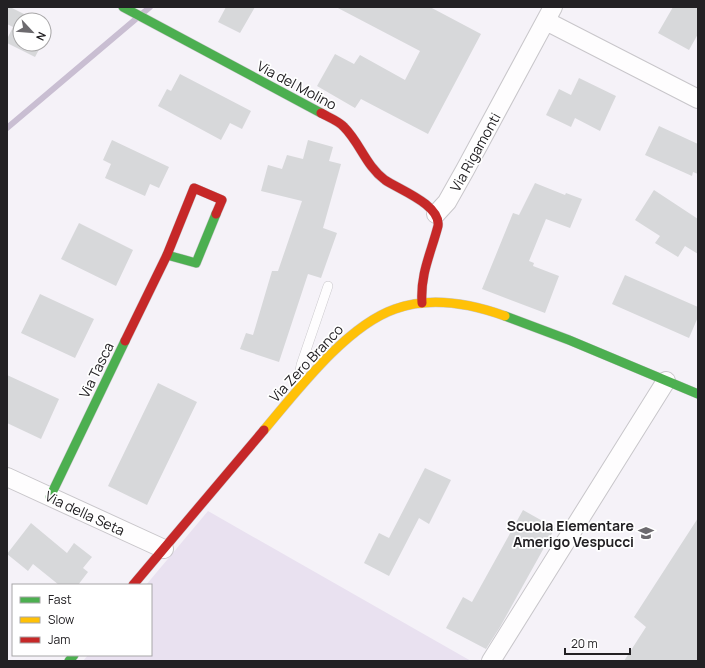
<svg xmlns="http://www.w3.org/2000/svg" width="705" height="668" font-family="Manrope,sans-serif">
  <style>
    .green { fill: #e9e1f0 }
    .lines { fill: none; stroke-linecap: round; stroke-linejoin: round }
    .stream { stroke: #c9bed2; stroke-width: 6 }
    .building { fill: #d7d8da }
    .lane-casing { stroke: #c8c6ca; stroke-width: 10 }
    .street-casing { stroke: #c8c6ca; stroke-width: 20 }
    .fast-casing { stroke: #c8c6ca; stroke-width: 10 }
    .slow-casing { stroke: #c8c6ca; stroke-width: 10 }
    .jam-casing { stroke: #c8c6ca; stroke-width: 10 }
    .lane { stroke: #fefdfe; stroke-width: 9 }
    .street { stroke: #fefdfe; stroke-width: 18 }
    .fast { stroke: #4caf50; stroke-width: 9 }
    .slow { stroke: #ffc107; stroke-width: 9 }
    .jam { stroke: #c62828; stroke-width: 9 }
    .labels { text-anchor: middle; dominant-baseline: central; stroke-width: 3.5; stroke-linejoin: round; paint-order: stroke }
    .street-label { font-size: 14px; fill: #232124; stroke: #fff }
    .poi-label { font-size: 14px; font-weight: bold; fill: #232124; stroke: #fff; text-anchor: end }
  </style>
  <rect width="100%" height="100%" fill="#f5f2f8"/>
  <path class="green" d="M208,511L471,661H83L88,655H151V585H146Z"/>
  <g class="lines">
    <path class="stream" d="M7,128L150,7"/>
  </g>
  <path class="building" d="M7,7H10L36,20H20V44H42L35,57L7,43V39L13,27L7,24Z
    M226,7H255L240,33L218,22Z
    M336,7H430L481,34L428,134L361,99L355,108L317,86L335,54L354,64L360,55L405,80L420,51Z
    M673,7H698V34L689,50L658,33Z
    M180,74L251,111L242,129L230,123L221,140L158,106L167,89L171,91Z
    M579,78L616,96L600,131L575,118L571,127L546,115L559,89L571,95Z
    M659,126L698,144V174L693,172L692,176L645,155Z
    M112,140L169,167L159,188L150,184L145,196L105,178L111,164L103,160Z
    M308,140L333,147L329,161L341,164L323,228L337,233L321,278L308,274L279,362L240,349L246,333L253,335L272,271H278L302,201L261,191L268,165L282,169L287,155L303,159Z
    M535,183L565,195L566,193L582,199L570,228L546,219L529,261L534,263L533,266L559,276L545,313L482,289L513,213L519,215Z
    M654,190L698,219V254L685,246L678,257L655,243L660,236L635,220Z
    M79,223L133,250L116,286L61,259Z
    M625,275L698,307V317L689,338L612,304Z
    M40,294L94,319L75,358L21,333Z
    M7,375L59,399L41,439L7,423Z
    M158,383L197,402L147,505L108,486Z
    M425,468L451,480L429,524L419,518L389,576L364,563L379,533L389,538Z
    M523,510L555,528L500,627L486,649L446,628L463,597L472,602Z
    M698,518V661H624L646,627L634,617Z
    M31,523L67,553L74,543L92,557L83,568L88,572L78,585H59L33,564L28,571L7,554Z"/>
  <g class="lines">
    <defs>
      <path id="lane" d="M302,381L299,378L301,365L328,286"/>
      <path id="street" d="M546,21L698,99
        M436,214L447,202L465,170L553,7
        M7,477L164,549
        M491,661L666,381"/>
      <path id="fast" d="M123,7L321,113
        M167,255L196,263L216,214
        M505,316L569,340L698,394
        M50,497L125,341
        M69,661L74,655"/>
      <path id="slow" d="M264,430C297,391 346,326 395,309C431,296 469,303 505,316"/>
      <path id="jam" d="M321,113C328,117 339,121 344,127C360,143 366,166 385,180C400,190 441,205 438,226C431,253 420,274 422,303
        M125,341L167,255L194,188L222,200L216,214
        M133,585L264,430"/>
    </defs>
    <use href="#lane" class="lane-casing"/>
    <use href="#street" class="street-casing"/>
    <use href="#fast" class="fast-casing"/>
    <use href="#slow" class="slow-casing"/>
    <use href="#jam" class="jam-casing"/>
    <use href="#lane" class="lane"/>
    <use href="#street" class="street"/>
    <use href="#fast" class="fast"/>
    <use href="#slow" class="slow"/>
    <use href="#jam" class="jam"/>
  </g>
  <defs>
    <symbol id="school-bare" viewBox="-9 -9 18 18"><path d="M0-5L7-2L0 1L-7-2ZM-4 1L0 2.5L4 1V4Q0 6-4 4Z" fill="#6c6a6e" stroke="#fff" stroke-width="2.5" paint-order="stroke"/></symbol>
  </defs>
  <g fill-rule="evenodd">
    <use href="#school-bare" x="635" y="522" width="22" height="22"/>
  </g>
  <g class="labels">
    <g class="street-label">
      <text transform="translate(297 85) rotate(28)">Via del Molino</text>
      <text transform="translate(475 152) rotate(-61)">Via Rigamonti</text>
      <text transform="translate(306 363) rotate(-47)">Via Zero Branco</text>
      <text transform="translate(96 370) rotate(-64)">Via Tasca</text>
      <text transform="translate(85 513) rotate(25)">Via della Seta</text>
    </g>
    <g class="poi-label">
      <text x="634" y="525">Scuola Elementare<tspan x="634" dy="16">Amerigo Vespucci</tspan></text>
    </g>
  </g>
  <rect width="705" height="668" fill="none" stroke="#232124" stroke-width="16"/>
  <rect x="12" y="584" width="140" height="72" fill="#ffffff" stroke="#a7a6a7"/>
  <rect x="20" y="597" width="20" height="6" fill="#4caf50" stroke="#a7a6a7"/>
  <text x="48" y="604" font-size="12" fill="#232124">Fast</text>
  <rect x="20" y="617" width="20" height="6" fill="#ffc107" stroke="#a7a6a7"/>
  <text x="48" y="624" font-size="12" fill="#232124">Slow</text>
  <rect x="20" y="637" width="20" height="6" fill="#c62828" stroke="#a7a6a7"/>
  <text x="48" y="644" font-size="12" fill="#232124">Jam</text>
  <g transform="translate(32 32) rotate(116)"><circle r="19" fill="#ffffff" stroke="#a7a6a7"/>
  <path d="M0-3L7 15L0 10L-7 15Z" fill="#6c6a6e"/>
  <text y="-6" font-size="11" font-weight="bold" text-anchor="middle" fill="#232124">N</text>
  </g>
  <path d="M565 648v6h65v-6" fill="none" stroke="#232124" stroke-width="2"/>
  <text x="571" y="648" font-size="12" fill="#232124" stroke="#ffffff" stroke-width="3" paint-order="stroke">20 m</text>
</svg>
